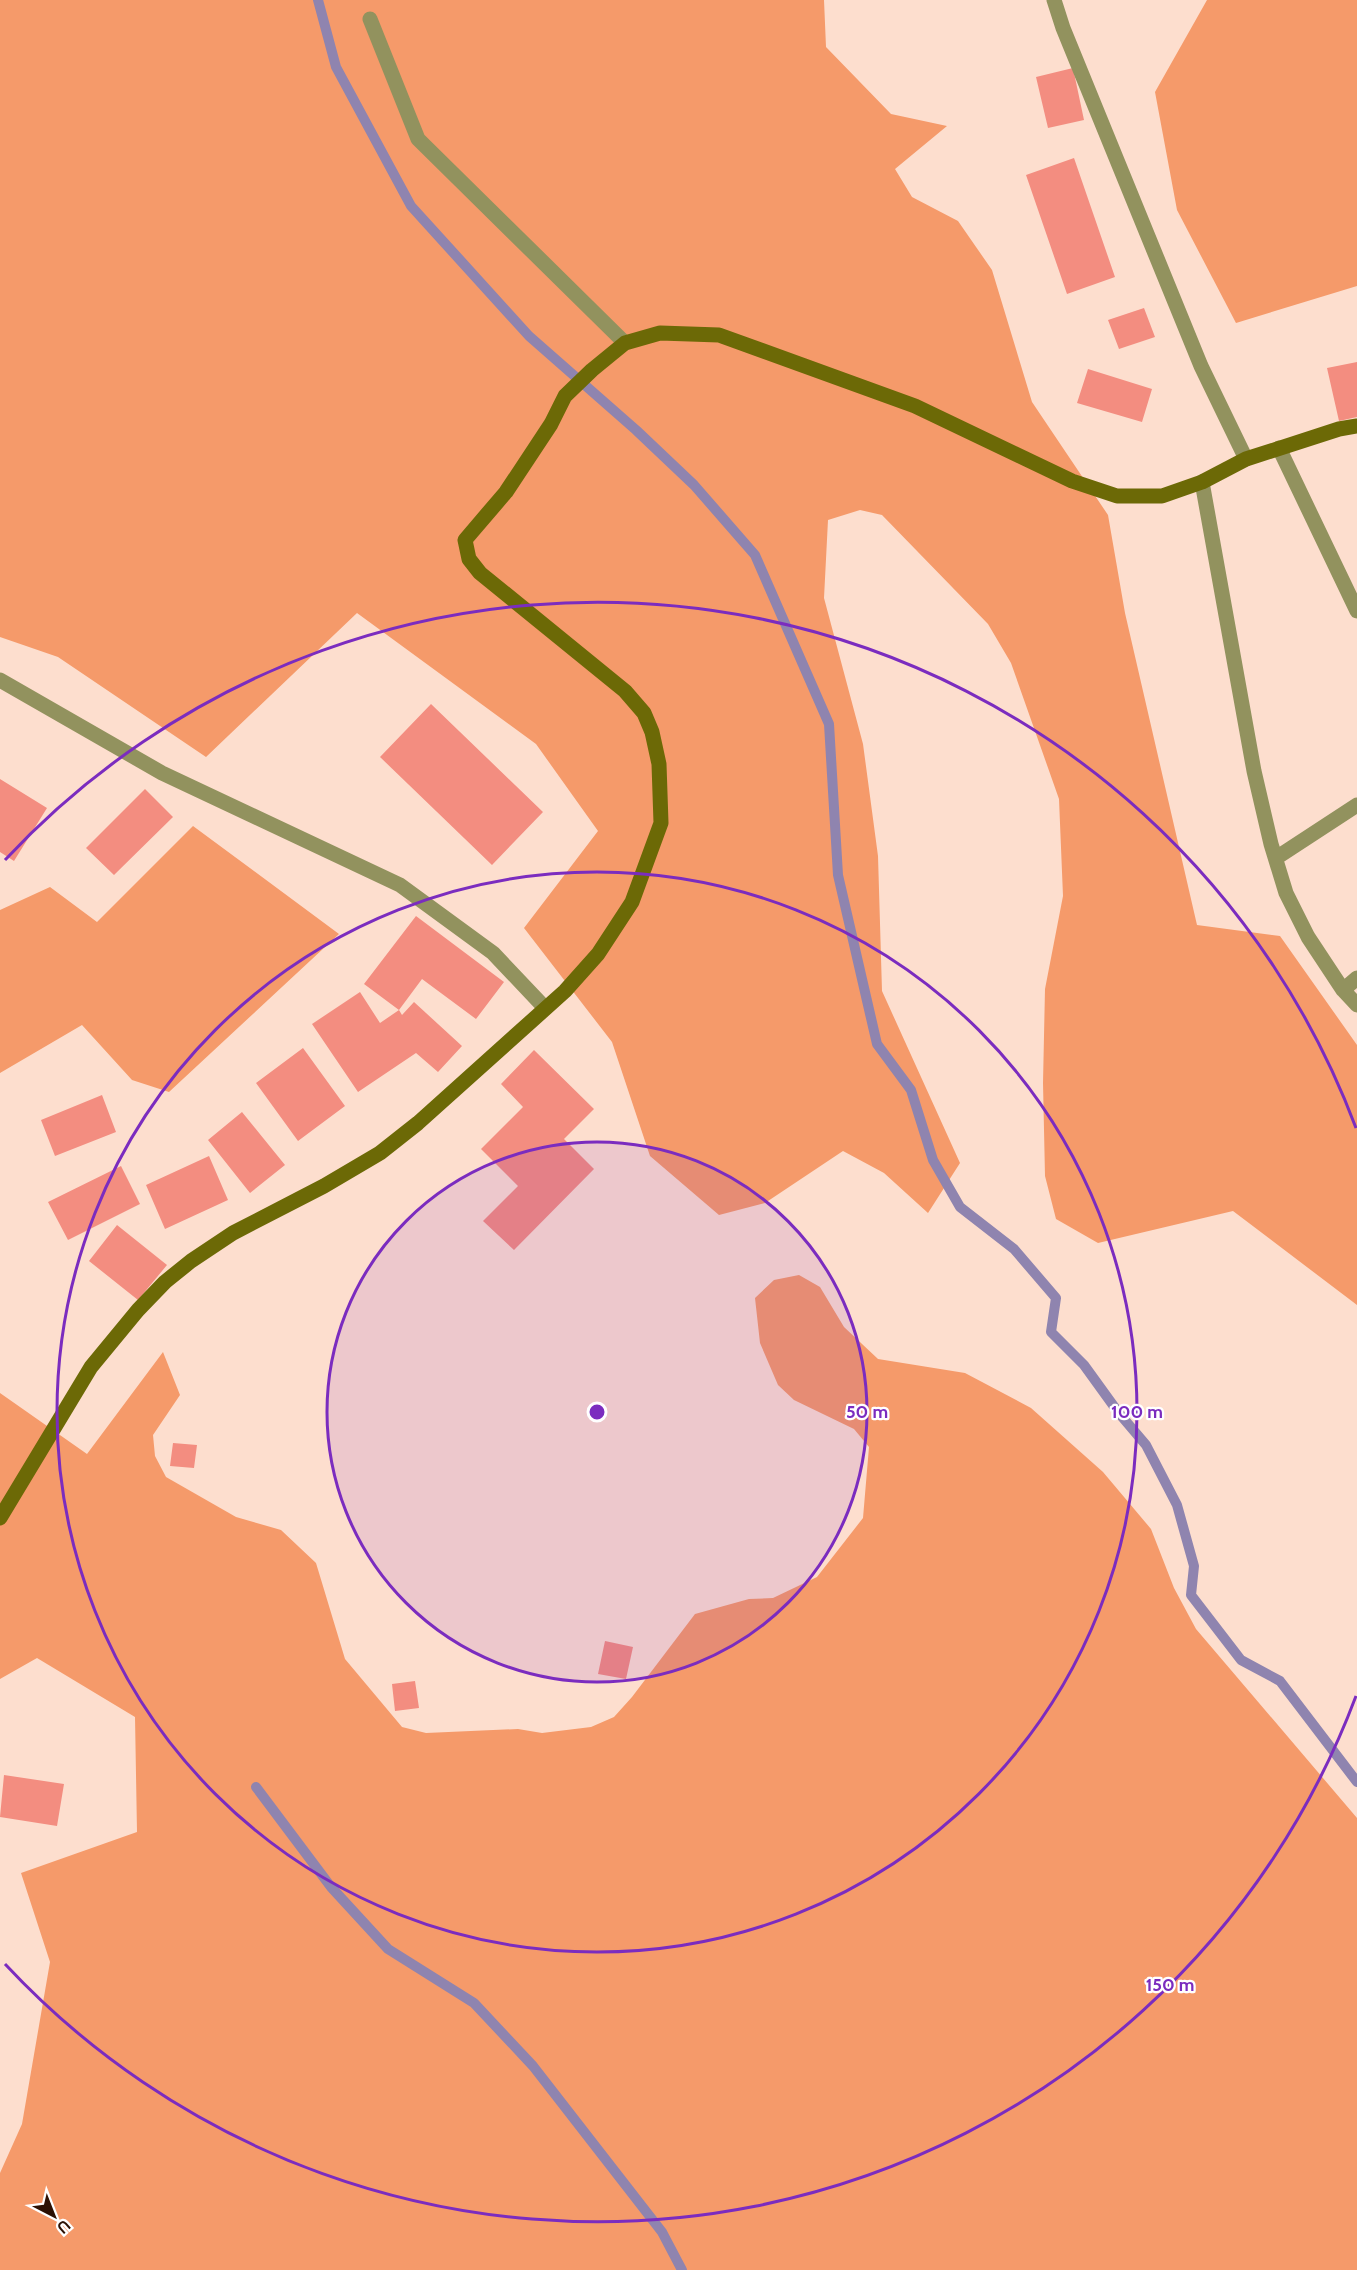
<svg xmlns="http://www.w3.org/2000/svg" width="1357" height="2270" font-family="Cabin,sans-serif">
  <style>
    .forest { fill: #f59a6a }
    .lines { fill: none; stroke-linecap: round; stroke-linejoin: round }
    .stream { stroke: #8f84af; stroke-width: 10 }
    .building { fill: #f38d80 }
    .street { stroke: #92925e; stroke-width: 15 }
    .secondary { stroke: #6c6906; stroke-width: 15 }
    .ring { fill: none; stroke: #7b2cbf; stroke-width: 3 }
    .centre { fill: #7b2cbf; stroke: #fff; stroke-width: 3 }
    .ring-label { font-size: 18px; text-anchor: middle; font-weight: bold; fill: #7b2cbf; stroke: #fff; stroke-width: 4.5; stroke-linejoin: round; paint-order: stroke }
  </style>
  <rect width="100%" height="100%" fill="#fddece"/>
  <path class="forest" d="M0,0H824L826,47L891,114L947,126L895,169L912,197L958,221L992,270L1032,402L1108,515L1125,613L1197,925L1280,936L1357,1045V1305L1233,1211L1098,1243L1056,1219L1045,1176L1043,1083L1045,989L1063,896L1059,799L1011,663L988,624L882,515L860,510L828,520L824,598L863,744L878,856L882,991L960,1163L928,1213L884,1173L843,1151L765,1203L719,1215L650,1156L612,1042L524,928L598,831L536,744L357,613L206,757L58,657L0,637Z
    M1207,0H1357V286L1236,323L1177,210L1155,92Z
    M193,826L339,934L169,1092L132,1080L82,1025L0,1073V910L50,887L97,922Z
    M799,1275L820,1287L844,1327L878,1359L965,1373L1031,1408L1103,1472L1151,1529L1174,1588L1196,1629L1357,1818V2270H0V2173L22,2124L50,1962L21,1873L137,1832L135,1717L37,1658L0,1679V1393L87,1454L163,1352L180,1395L153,1435L155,1456L166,1477L236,1517L281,1530L316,1563L345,1659L402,1727L426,1733L518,1729L542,1733L591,1727L614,1717L632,1697L695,1614L749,1599L773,1598L817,1577L863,1518L869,1447L854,1429L794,1400L778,1385L760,1343L755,1298L774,1280Z"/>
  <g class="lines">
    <path class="stream" d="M318,0L336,67L411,206L529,336L636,430L694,485L755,555L829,724L838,875L877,1044L911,1090L933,1160L960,1207L1014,1249L1056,1298L1051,1332L1084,1365L1118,1412L1146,1445L1177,1505L1194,1566L1191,1595L1241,1660L1280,1681L1357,1782
      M256,1787L331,1887L388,1949L474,2003L533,2066L662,2232L682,2270"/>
  </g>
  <path class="building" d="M1073,68L1084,120L1048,128L1036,77Z
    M1074,158L1115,277L1067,294L1026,175Z
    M1144,308L1155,337L1119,349L1108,320Z
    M1357,362V417L1339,421L1327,368Z
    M1088,369L1152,389L1142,422L1077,403Z
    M431,704L543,812L492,865L380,757Z
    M0,779L47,808L14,861L0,852Z
    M145,789L173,817L114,875L86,848Z
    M416,916L504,982L476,1019L422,979L399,1010L402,1015L414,1002L462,1046L438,1072L416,1053L358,1092L312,1024L360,992L380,1023L399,1010L364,984Z
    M303,1048L345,1106L298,1141L256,1083Z
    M534,1050L594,1109L564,1139L594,1169L514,1250L483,1221L518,1186L481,1149L523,1107L501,1084Z
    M102,1095L116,1132L55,1156L41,1120Z
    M242,1112L285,1165L250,1193L208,1140Z
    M209,1156L228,1200L165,1229L146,1185Z
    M121,1166L140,1204L68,1240L48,1202Z
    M117,1225L167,1265L138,1300L89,1261Z
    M173,1443L197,1445L194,1468L170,1466Z
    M605,1641L633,1647L626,1679L598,1674Z
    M415,1681L419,1708L395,1711L392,1684Z
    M4,1775L64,1784L57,1826L0,1817Z"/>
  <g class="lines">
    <path class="street" d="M1054,0L1063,28L1201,366L1246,459
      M370,19L418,139L625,343
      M1279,448L1357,611
      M1202,482L1254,771L1271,844L1286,893L1308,937L1343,990L1357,1005
      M0,680L162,773L400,885L493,953L545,1008
      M1276,858L1357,805
      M1343,990L1357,978"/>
    <path class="secondary" d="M0,1518L91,1367L138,1310L165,1282L191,1261L233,1233L324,1186L380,1153L418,1123L565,991L598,954L632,902L661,823L659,764L652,732L644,713L625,691L480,573L469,559L465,540L506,492L551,424L565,396L592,370L625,343L660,333L719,335L915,406L1072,481L1117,496H1162L1202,482L1246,459L1339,429L1357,426"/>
  </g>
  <circle cx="597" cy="1412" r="270" fill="#7b2cbf" fill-opacity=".12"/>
  <g class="ring">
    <circle cx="597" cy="1412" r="270"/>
    <circle cx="597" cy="1412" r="540"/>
    <path d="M1356 1696A810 810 0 0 1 5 1964M5 860A810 810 0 0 1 1356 1128"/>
  </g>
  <circle cx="597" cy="1412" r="9" class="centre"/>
  <g class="ring-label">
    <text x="867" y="1418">50 m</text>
    <text x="1137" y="1418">100 m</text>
    <text x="1170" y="1991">150 m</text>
  </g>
  <g transform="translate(54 2216) rotate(138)" stroke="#ffffff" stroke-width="4.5" paint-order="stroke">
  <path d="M0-4.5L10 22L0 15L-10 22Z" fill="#2c1104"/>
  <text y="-9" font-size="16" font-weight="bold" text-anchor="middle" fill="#2c1104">U</text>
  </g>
</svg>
